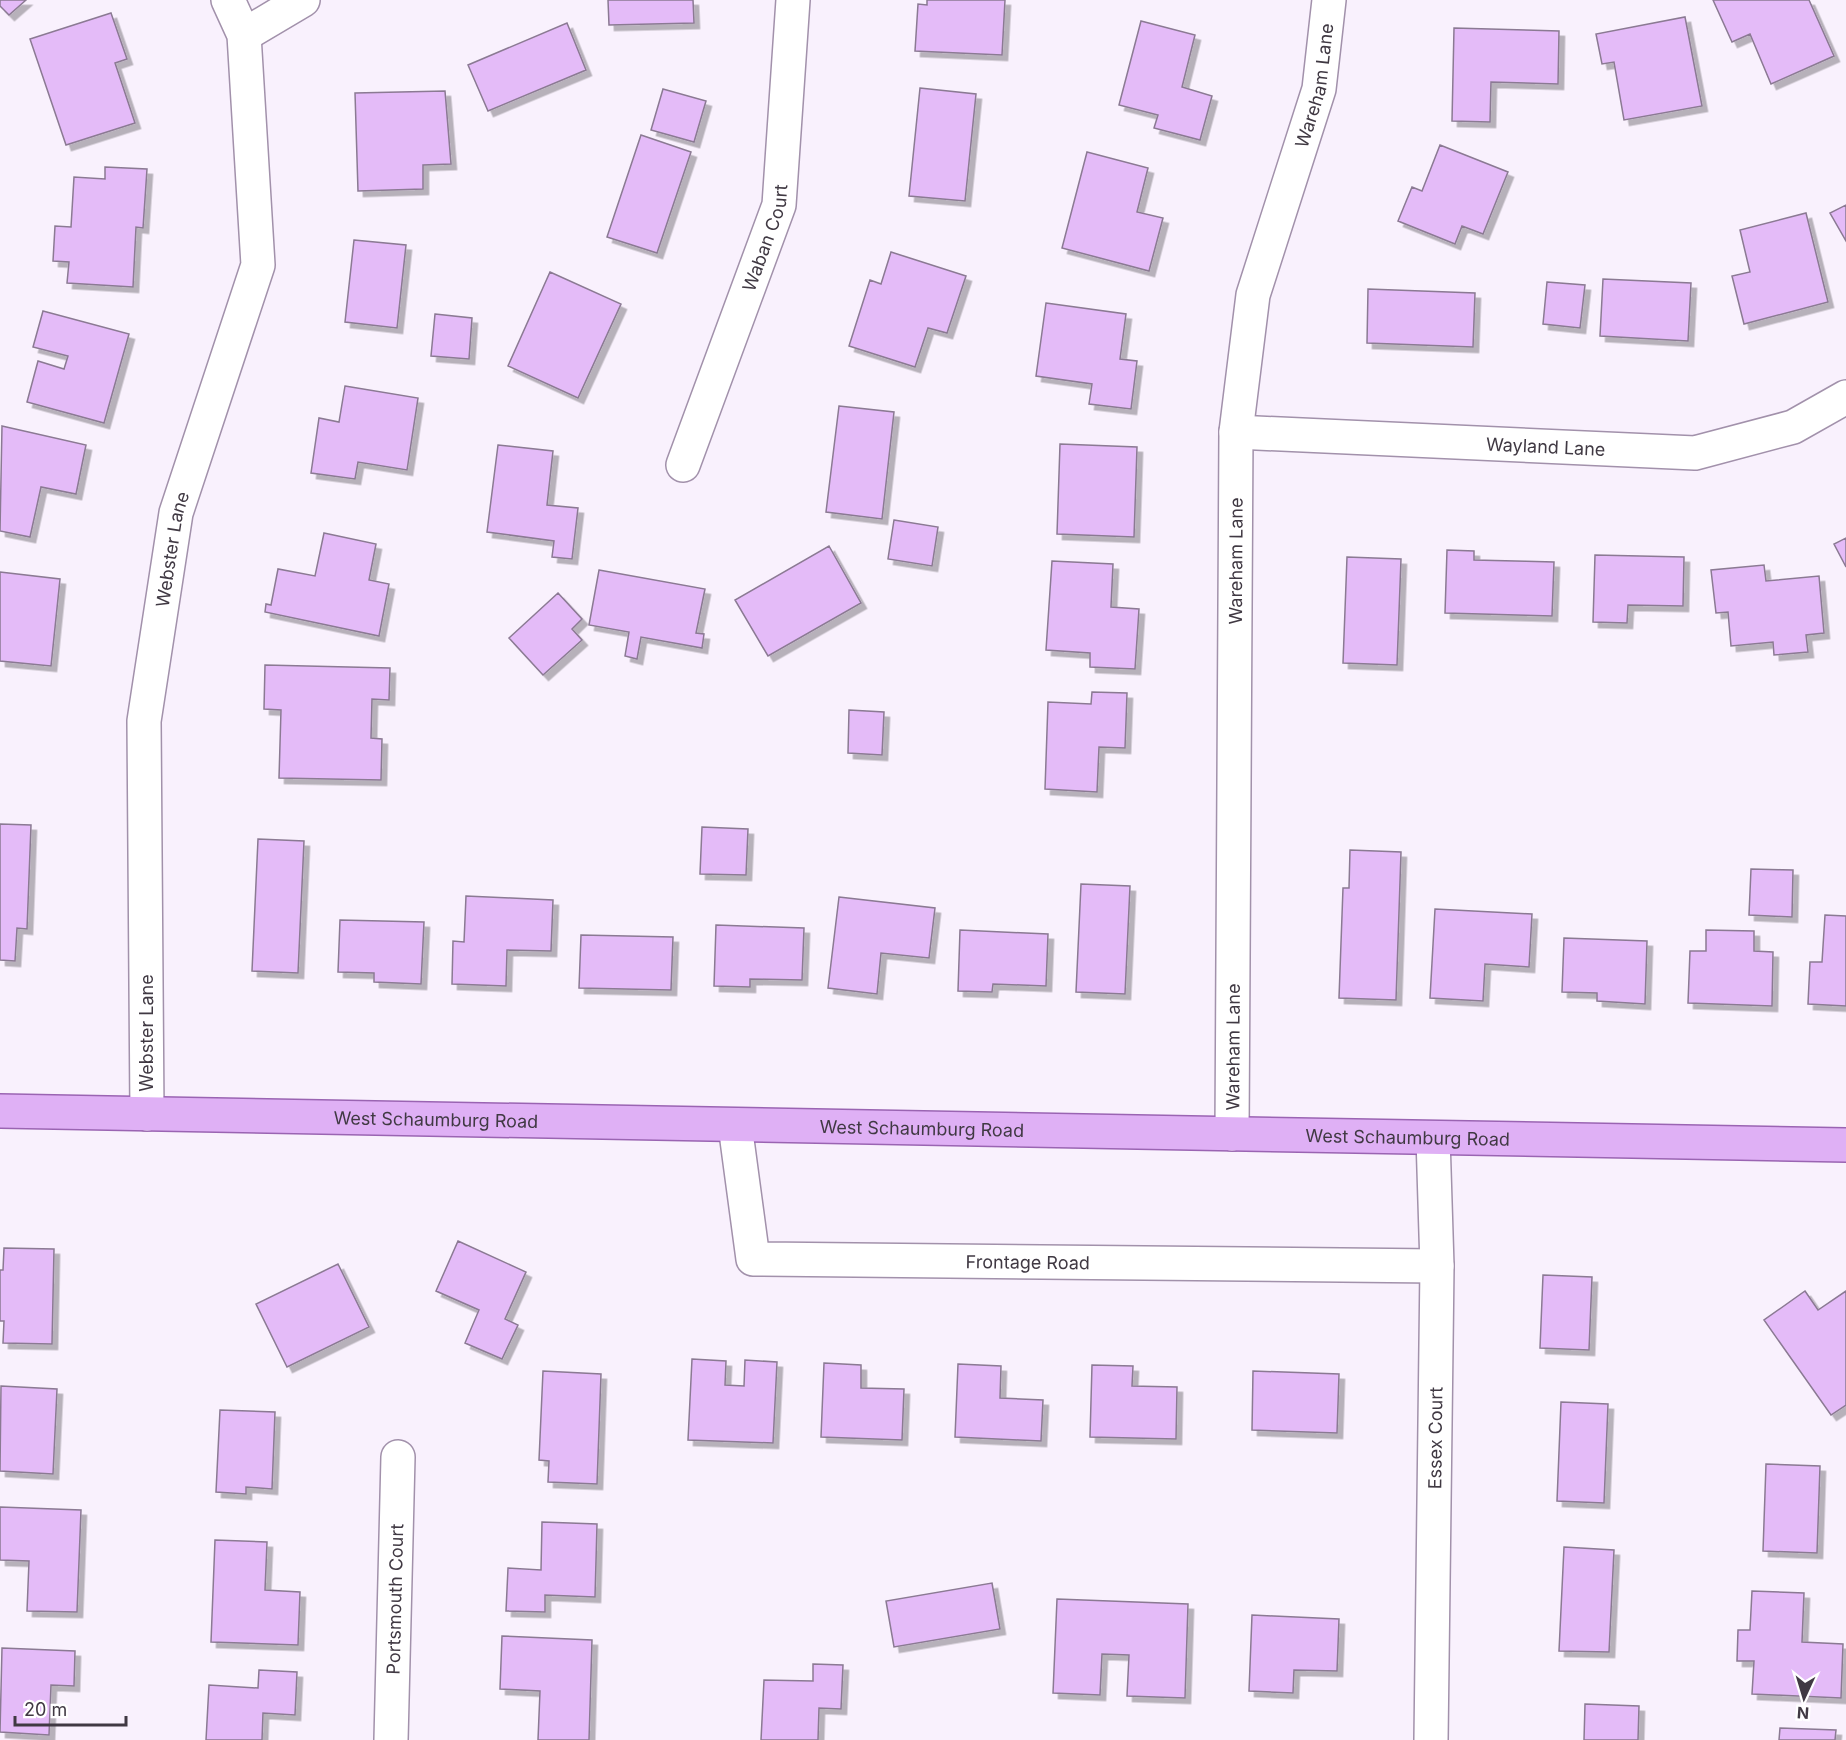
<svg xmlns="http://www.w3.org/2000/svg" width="1846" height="1740" font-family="Inter,sans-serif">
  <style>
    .building { fill: #e4bbf8; stroke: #8b7a93; stroke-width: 1.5; filter: url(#shadow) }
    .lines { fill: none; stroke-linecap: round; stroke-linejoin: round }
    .minor-casing { stroke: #a291ab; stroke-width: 36 }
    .major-casing { stroke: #9a64b2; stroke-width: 36 }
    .minor { stroke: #fff; stroke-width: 33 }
    .major { stroke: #dfb0f5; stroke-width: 33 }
    .labels { text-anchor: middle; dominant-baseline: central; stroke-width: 4.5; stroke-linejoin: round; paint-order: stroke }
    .street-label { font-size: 18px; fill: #403943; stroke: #fff }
  </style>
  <defs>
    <filter id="shadow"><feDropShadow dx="5.5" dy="5.5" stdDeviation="0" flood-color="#0004"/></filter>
  </defs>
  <rect width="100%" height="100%" fill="#f9f1fd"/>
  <path class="building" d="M0,0H26L9,15L0,6Z
    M608,0H693L694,23L609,25Z
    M927,0H1005L1002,55L915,51L918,4L927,5Z
    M1713,0H1809L1834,56L1771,84L1750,34L1732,42Z
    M111,13L127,59L115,63L135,123L66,145L30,39Z
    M1685,17L1702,106L1624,120L1614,62L1602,64L1596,34Z
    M1141,21L1195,35L1182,87L1212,96L1200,140L1154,128L1158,115L1119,105Z
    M567,23L586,70L488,111L468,65Z
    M1454,28L1559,31L1558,84L1491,82L1490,122L1452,121Z
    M920,88L976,94L965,201L909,196Z
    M663,89L706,101L694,142L651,130Z
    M445,91L451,164L423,165V189L358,191L355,93Z
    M641,135L691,152L657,253L607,237Z
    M1440,145L1508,172L1483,234L1462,226L1455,244L1398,221L1412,187L1422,191Z
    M1087,152L1148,168L1137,212L1163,218L1149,271L1062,248Z
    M105,167L147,169L143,228L136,227L133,287L67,283L69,262L53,261L55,226L71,227L74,177L105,179Z
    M1846,205V241L1830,213Z
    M1806,213L1828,302L1744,324L1732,276L1750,272L1740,230Z
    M354,240L406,245L397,328L345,322Z
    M891,252L966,276L947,333L928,328L915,367L849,346L870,280L881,284Z
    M550,272L621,304L578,398L508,366Z
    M1603,279L1691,283L1688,341L1600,336Z
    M1547,282L1585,285L1580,328L1543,324Z
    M1368,289L1475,293L1473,347L1367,343Z
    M1046,303L1126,314L1120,359L1137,361L1131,409L1089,404L1092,384L1036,376Z
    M43,311L129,334L104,423L27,402L38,361L64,369L68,356L33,347Z
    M435,314L472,318L469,359L431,356Z
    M345,386L418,398L407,470L358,462L355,479L311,473L319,418L339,422Z
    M839,406L894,412L882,519L826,512Z
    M2,426L86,445L76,494L41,487L30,537L0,531Z
    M1060,444L1137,447L1134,537L1057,534Z
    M498,445L553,451L547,505L578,508L572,559L552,557L554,541L487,532Z
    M894,520L938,527L932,566L888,559Z
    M324,533L376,544L369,580L389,584L379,636L265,612L266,604L271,605L278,569L315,576Z
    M1846,538V567L1834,544Z
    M829,546L861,603L768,656L735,600Z
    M1447,550L1474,551V560L1554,562L1552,616L1445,613Z
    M1595,555L1684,557L1683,606L1628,605L1627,623L1593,622Z
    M1347,557L1401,559L1397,665L1343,663Z
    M1052,561L1113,564L1111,607L1139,609L1135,669L1090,667V653L1046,650Z
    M1764,565L1766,581L1819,576L1824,633L1806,635L1808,652L1774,655L1773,642L1731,646L1728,612L1716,613L1711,570Z
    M599,570L705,589L696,633L704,634L702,648L641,637L637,659L625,656L629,632L589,625Z
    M0,572L60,579L51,666L0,661Z
    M558,593L582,619L572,629L582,640L543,675L509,638Z
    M265,665L390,668L389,700L372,699L371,738L382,739L381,780L279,778L281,710L264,709Z
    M1092,692L1127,693L1125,748L1099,747L1097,792L1045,789L1048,702L1091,704Z
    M849,710L884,712L882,755L848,753Z
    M0,824L31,825L27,929L17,928L15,961L0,960Z
    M702,827L748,829L746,875L700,874Z
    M258,839L304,841L298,973L252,971Z
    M1350,850L1401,852L1396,1000L1339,998L1343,888H1349Z
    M1751,869L1793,870L1792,917L1749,915Z
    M1081,884L1130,886L1125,994L1076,992Z
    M466,896L553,900L551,951L507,950L506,986L452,984L453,941L464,942Z
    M839,897L935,908L929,958L881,953L877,994L828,988Z
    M1435,909L1532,914L1529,967L1485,964L1483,1001L1430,998Z
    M1825,915L1846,916V1006L1808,1004L1810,962H1822Z
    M340,920L424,922L421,984L374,982V973L338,972Z
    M716,925L804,928L802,980L750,979V987L714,986Z
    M960,930L1048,934L1046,986L993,984L992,992L958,991Z
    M1706,930L1754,931V951L1773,952L1772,1006L1688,1003L1690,951H1706Z
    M581,935L673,937L671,990L579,988Z
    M1564,938L1647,941L1645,1004L1597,1001V993L1562,992Z
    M458,1241L526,1272L505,1319L518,1325L502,1359L465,1343L479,1310L436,1291Z
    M4,1248L54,1249L52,1344L3,1343L4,1321H0V1270H3Z
    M338,1264L369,1327L287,1367L256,1304Z
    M1543,1275L1592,1277L1589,1350L1540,1348Z
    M1805,1291L1818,1310L1846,1291V1405L1831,1415L1764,1320Z
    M692,1359L726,1361L725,1385L744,1386L745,1360L777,1362L773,1443L688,1440Z
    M824,1363L861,1365V1388L904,1389L902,1440L821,1437Z
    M958,1364L1001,1366L1000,1398L1043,1400L1041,1441L955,1437Z
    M1092,1365L1133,1366L1132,1386L1177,1387L1176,1439L1090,1437Z
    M543,1371L601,1374L597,1484L548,1482L549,1461L539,1460Z
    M1253,1371L1339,1374L1337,1433L1252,1430Z
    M1,1386L57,1389L53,1474L0,1471Z
    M1561,1402L1608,1404L1604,1503L1557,1501Z
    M220,1410L275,1412L272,1489L246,1487V1494L216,1492Z
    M1766,1464L1820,1466L1817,1553L1763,1551Z
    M0,1507L81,1510L77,1612L27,1611L29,1561L0,1560Z
    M542,1522L597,1524L595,1597L545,1595V1612L506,1611L508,1568L541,1570Z
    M215,1540L267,1542L265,1590L300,1592L298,1645L211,1642Z
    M1564,1547L1614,1550L1609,1652L1559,1651Z
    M992,1583L1000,1629L894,1647L886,1601Z
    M1752,1591L1804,1593L1802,1642L1843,1644L1841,1698L1752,1694L1754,1661H1737L1738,1630H1750Z
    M1057,1599L1188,1604L1185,1698L1127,1696L1129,1655L1102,1654L1100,1695L1053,1693Z
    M1252,1615L1339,1619L1337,1671L1294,1670L1293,1693L1249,1691Z
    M502,1636L592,1640L589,1740H538L540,1691L500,1689Z
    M2,1648L75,1651L74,1686L51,1685L49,1735L0,1732Z
    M813,1664L843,1665L841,1709L819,1708L818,1740H761L764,1680L813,1681Z
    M259,1670L297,1672L295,1715L263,1713L262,1740H206L209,1685L258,1688Z
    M1585,1704L1639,1706L1638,1740H1584Z
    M1780,1728L1836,1730L1835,1740H1779Z"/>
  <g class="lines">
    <defs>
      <g id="minor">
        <path d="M244,35L303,0"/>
        <path id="s1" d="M1236,432L1695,453L1793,427L1846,397"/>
        <path id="s2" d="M683,465L779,205L793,0"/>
        <path id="s3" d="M147,1114L144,721L176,513L258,265L244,35L228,0"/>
        <path id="s4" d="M735,1125L753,1259L1437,1266"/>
        <path id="s5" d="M1232,1134L1236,432L1253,295L1319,89L1329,0"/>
        <path id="s6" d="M391,1740L398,1457"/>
        <path id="s7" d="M1431,1740L1437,1266L1433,1138"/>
      </g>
      <g id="major">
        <path id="s8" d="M0,1111L1846,1145"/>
      </g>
    </defs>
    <use href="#minor" class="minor-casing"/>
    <use href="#major" class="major-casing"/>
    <use href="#minor" class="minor"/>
    <use href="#major" class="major"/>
  </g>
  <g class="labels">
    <g class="street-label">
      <text stroke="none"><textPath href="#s5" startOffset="1059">Wareham Lane</textPath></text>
      <text stroke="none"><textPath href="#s2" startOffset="242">Waban Court</textPath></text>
      <text stroke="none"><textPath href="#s1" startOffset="310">Wayland Lane</textPath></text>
      <text stroke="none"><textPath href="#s3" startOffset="567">Webster Lane</textPath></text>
      <text stroke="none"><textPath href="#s5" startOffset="573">Wareham Lane</textPath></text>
      <text transform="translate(146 1033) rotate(-90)">Webster Lane</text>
      <text stroke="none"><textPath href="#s5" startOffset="87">Wareham Lane</textPath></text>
      <text stroke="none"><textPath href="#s8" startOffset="436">West Schaumburg Road</textPath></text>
      <text stroke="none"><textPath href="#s8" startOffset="922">West Schaumburg Road</textPath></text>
      <text stroke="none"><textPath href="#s8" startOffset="1408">West Schaumburg Road</textPath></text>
      <text stroke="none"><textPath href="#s4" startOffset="410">Frontage Road</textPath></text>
      <text stroke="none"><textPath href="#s7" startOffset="302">Essex Court</textPath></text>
      <text stroke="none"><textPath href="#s6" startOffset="141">Portsmouth Court</textPath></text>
    </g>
  </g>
  <g transform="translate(1804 1698) rotate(184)" stroke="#ffffff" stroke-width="4.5" paint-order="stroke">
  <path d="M0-4.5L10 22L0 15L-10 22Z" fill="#403943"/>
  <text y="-9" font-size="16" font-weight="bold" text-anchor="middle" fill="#403943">N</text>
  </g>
  <path d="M15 1716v9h111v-9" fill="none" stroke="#403943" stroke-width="3"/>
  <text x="24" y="1716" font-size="18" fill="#403943" stroke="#ffffff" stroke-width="4.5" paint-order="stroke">20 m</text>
</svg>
